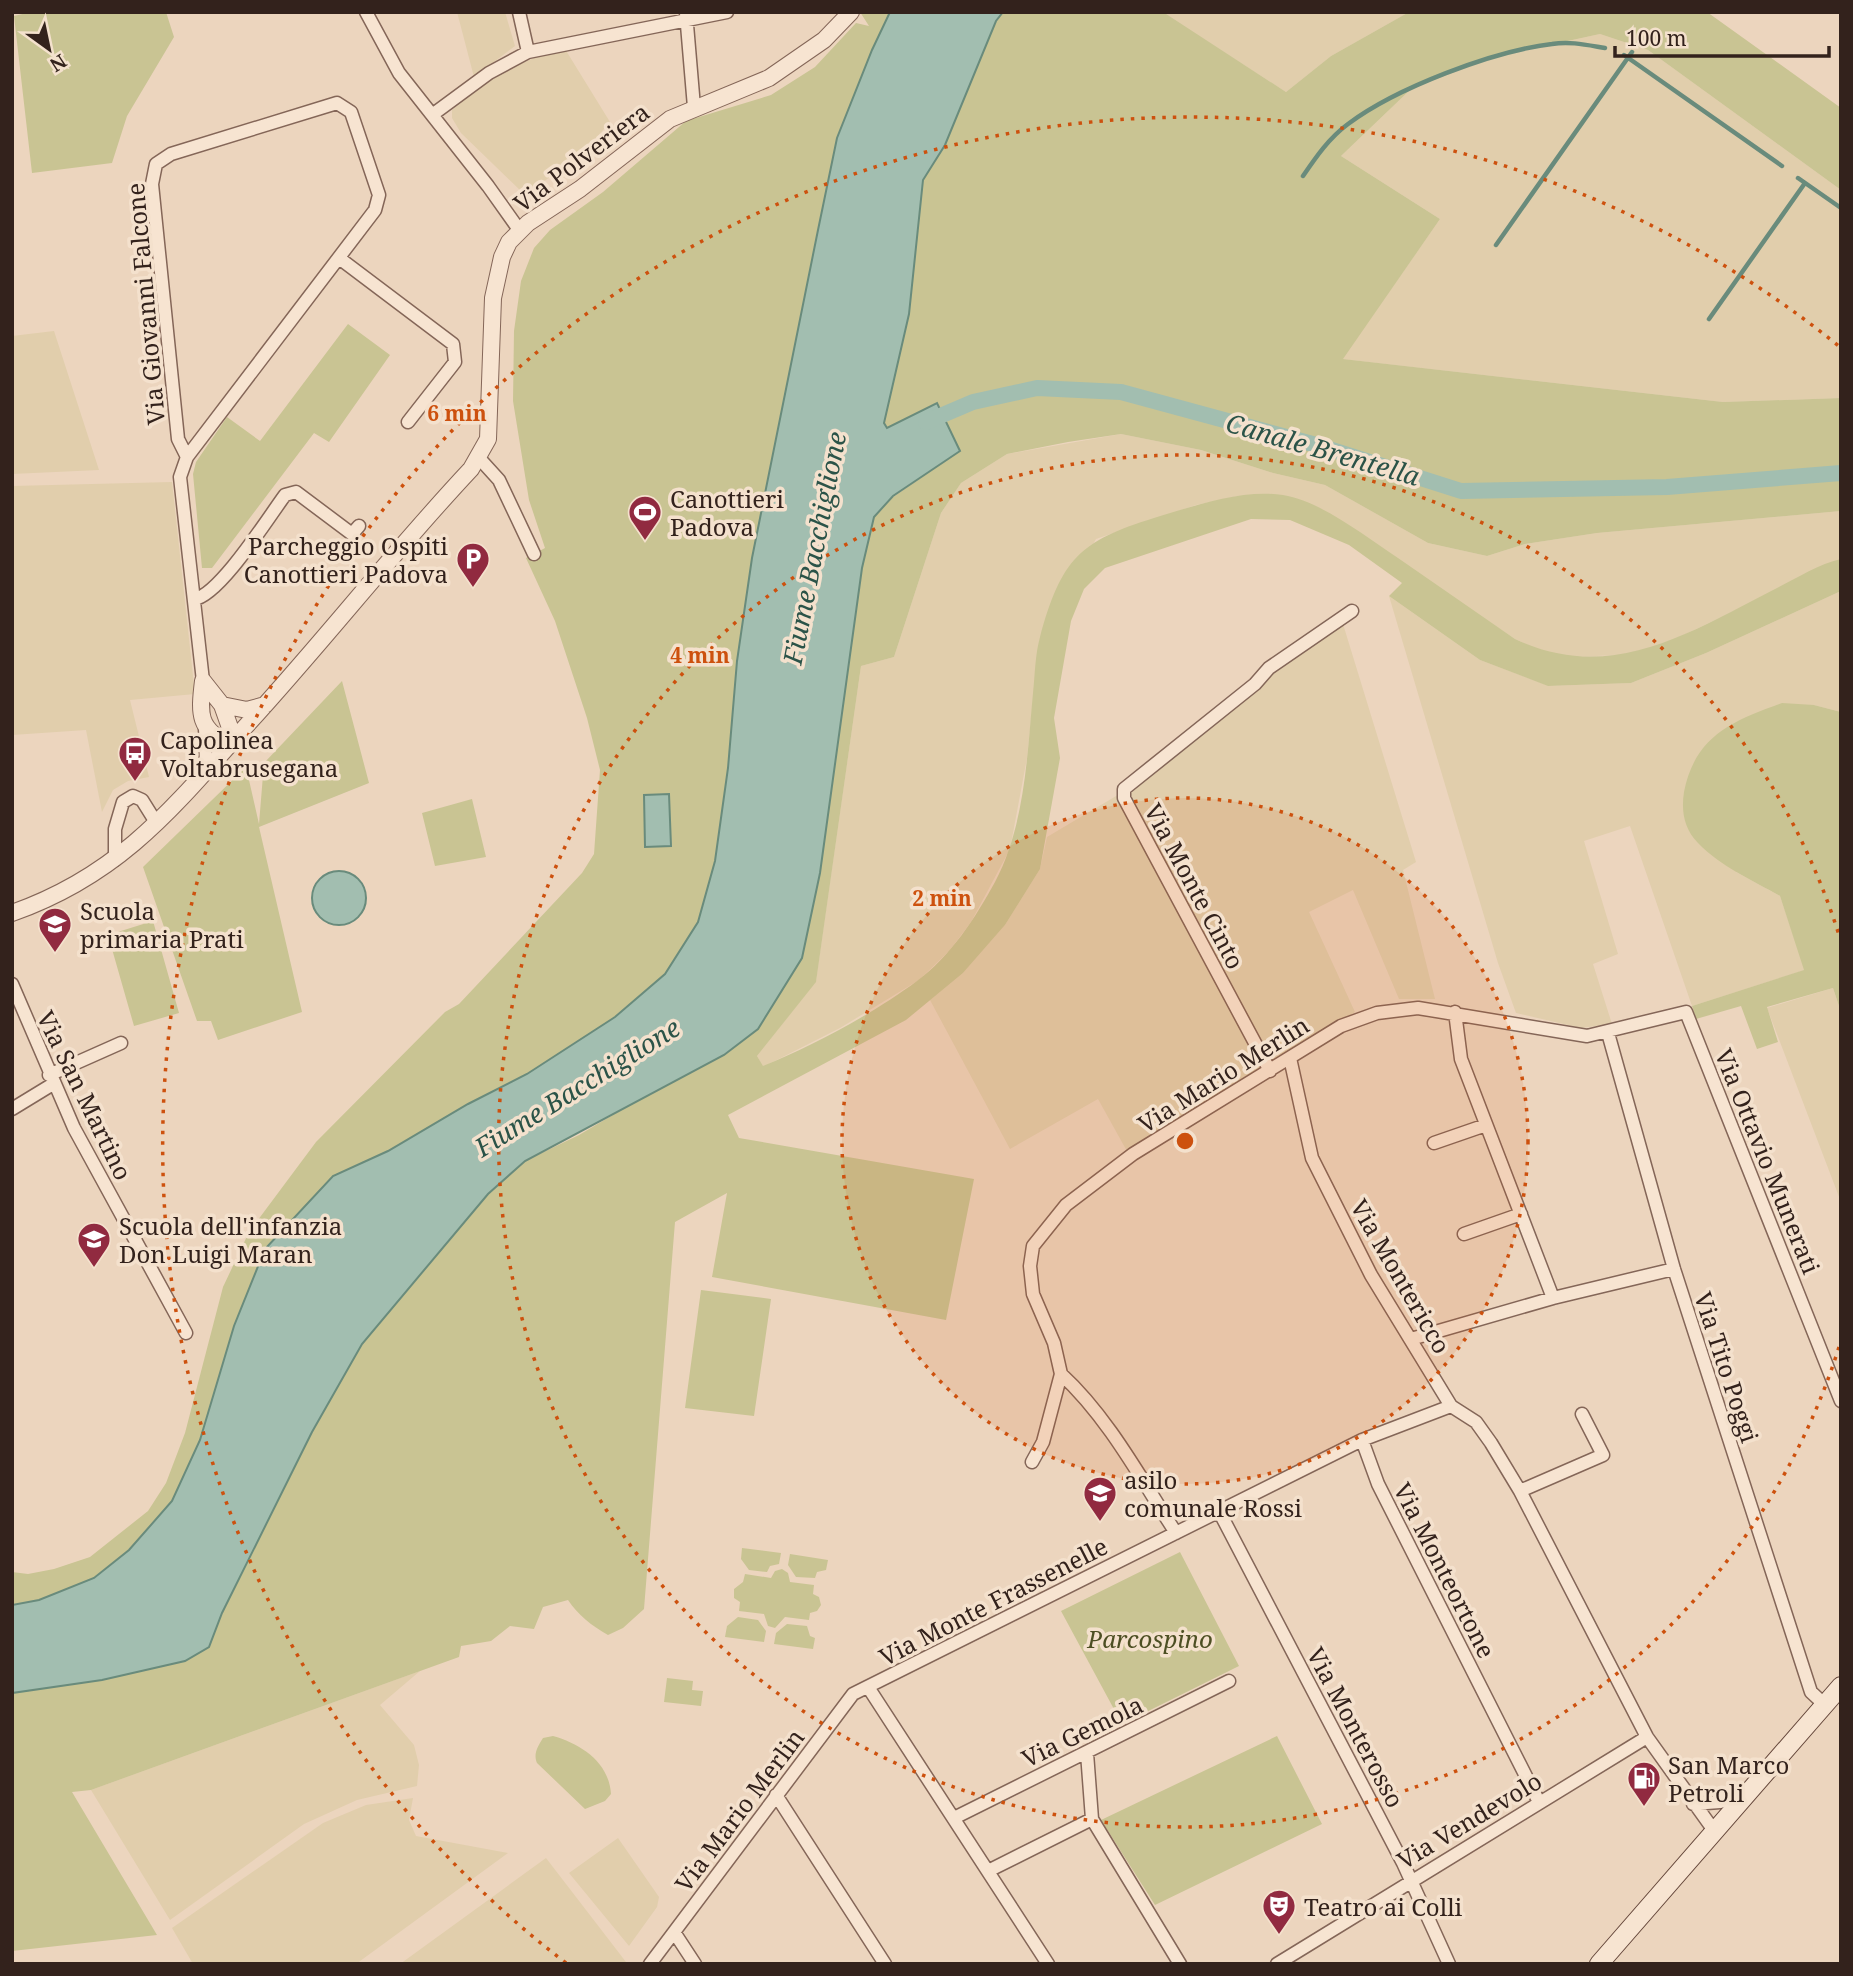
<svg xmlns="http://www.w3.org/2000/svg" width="1853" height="1976" font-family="'Noto Serif',serif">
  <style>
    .farmland { fill: #e1ceac }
    .green { fill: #c9c493 }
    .water { fill: #a2beb0; stroke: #698b7c; stroke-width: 2 }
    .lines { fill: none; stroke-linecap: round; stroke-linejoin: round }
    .stream { stroke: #698b7c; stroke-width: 4.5 }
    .canal { stroke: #a2beb0; stroke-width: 16 }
    .minor-casing { stroke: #846658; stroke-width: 15 }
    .tertiary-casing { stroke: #846658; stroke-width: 18 }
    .secondary-casing { stroke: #65473b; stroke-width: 20 }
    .minor { stroke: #f7e4d1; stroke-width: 12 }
    .tertiary { stroke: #f7e4d1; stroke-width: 16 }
    .secondary { stroke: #f7e4d1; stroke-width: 18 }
    .ring { fill: none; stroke: #cd510e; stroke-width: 3.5; stroke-dasharray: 3.5 7 }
    .labels { text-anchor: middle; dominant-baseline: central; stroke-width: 7; stroke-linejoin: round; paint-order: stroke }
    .street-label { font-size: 24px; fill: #33221c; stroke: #f4e1cd }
    .poi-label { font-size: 24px; fill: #33221c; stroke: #f4e1cd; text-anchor: start }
    .park-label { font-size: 24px; font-style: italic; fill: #4d4f23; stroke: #f4e1cd }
    .water-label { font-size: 26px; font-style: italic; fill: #2b5348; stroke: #f4e1cd }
    .centre { fill: #cd510e; stroke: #f4e1cd; stroke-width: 3.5 }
    .ring-label { font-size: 21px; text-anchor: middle; font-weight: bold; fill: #cd510e; stroke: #f4e1cd; stroke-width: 7; stroke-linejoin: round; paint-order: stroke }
  </style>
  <rect width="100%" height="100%" fill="#ecd5be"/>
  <path class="farmland" d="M457,12H505L515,46L474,77Z
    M1409,12L1331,56L1286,92L1163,13Z
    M1600,34L1648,50L1841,190V398L1723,402L1342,359L1440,219L1341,156L1411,89L1490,58Z
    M565,49L610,122L582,154L525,195L461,133L452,118V110L468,94L513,67L541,55Z
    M54,331L99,470L12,474V336Z
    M1121,434L1201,450L1273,473L1325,485L1428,543L1487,556L1525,544L1597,533L1841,511V559L1659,647L1619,655L1574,657L1541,651L1515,639L1325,512L1238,496L1196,505L1096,539L1039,641L1027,758L1010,849L971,922L949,951L919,980L840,1028L763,1067L757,1056L816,981L861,666L894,657L941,513L961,483L1007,454Z
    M172,482L195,694L130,700L149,777L128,781L113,790L102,812L86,730L12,735V486Z
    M1841,591V712L1814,705L1736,872L1780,896L1805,970L1692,1006L1630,826L1584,841L1618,954L1593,964L1612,1024L1581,1028L1516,1013L1498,963L1389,596L1480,660L1549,686L1631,683L1706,653Z
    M1343,624L1416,862L1403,870L1435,999H1399L1353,890L1309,912L1355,1012L1128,1153L1098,1099L1010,1149L930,1000L963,973L1005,925L1040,869L1047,837L1133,786L1275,668Z
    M1833,988L1841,1012V1202L1767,1008Z
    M420,1671L380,1705L414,1745L419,1765L417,1786L357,1800L304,1824L170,1920L91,1790Z
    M413,1798L409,1820L416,1836L508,1853L356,1964H193L172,1928L323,1823L366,1805Z
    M618,1838L659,1897L657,1907L629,1946L569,1873Z
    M546,1858L626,1962L624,1964H400Z"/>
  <path class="green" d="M31,12H166L174,37L127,116L112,163L32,173L14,16Z
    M860,12H890L872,50L837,138L818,230L752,558L737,661L728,768L715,861L698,922L665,974L615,1017L527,1074L468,1104L388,1151L333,1176L172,1501L129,1550L94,1578L39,1600L12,1605V1572L28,1574L54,1569L90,1557L148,1511L166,1483L185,1433L223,1287L249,1232L316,1142L445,1012L459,1004L582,873L594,854L600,770L587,718L555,621L526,558L545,548L529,500L513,401L514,331L521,281L534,248L550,230L603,192L686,121L771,95L815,67L856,23L869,26Z
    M1003,12H1163L1286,92L1331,56L1409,12H1707L1841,108V190L1648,50L1600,34L1490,58L1411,89L1341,156L1440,219L1343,359L1723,402L1841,398V511L1597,533L1525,544L1487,556L1428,543L1325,485L1273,473L1201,450L1121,434L1068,442L1007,454L961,483L941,513L894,657L861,666L816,982L757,1056L763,1066C813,1046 874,1013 917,981C950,957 976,917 995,882C1025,825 1027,757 1033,693C1035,675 1035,655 1040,637C1061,560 1079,541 1154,518C1194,506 1241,489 1283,495C1321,501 1366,537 1398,558C1437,585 1476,612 1515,639C1612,685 1692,631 1777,588C1797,578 1819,564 1841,559V591L1706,653L1631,683L1548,686L1480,660L1389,596L1402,583L1349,545L1290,520L1251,519L1105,568L1084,589L1071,621L1054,718L1060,758L1040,869L1005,925L963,973L906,1020L728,1115L739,1138L974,1179L946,1320L712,1277L727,1193L675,1222L644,1609L623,1628L608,1635C592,1626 578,1615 568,1600L543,1607L534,1629L510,1626L491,1641L461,1646L459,1657L91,1790L72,1792L157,1935L12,1951V1693L102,1680L209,1647L222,1613L312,1432L362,1344L488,1194L525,1161L579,1135L758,1029L802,958L820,873L862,568L874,517L893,497L960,451L887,428L884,423L909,314L923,180L945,145L996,21Z
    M348,324L390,355L329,442L314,433L212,568H202L193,474L196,462L227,417L260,441Z
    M342,681L369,783L259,827L302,1012L218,1040L211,1021H197L143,867L246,767L259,824L264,763Z
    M1782,703L1814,705L1841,712V1012L1833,988L1767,1007L1778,1042L1757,1049L1741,1006L1696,1019L1692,1006L1804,970L1780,896C1752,880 1720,866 1698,843C1684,829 1681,811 1684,792C1695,736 1732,721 1782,703Z
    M472,799L486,857L435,866L422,813Z
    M153,921L179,1013L134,1026L108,935Z
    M701,1290L771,1299L754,1416L685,1408Z
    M742,1548L781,1553L779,1564L770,1566L767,1572L749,1570L741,1559Z
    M1180,1552L1239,1666L1122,1724L1061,1611Z
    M790,1554L828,1560L826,1570L817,1572L815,1578L796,1577L788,1565Z
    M782,1569L788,1573L790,1582L814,1585L813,1594L819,1597L821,1605L817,1611L810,1613L809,1620L785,1617L775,1628L768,1626L764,1614L739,1611L740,1602L734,1598V1589L743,1582L745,1574L771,1578L775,1571Z
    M738,1617L758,1620L766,1631L764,1642L725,1637L727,1626Z
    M787,1624L807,1626L810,1636L815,1638L813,1649L774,1644L776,1633Z
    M667,1678L693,1681L692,1690L703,1691L701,1706L664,1702Z
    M553,1736C581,1744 609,1762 611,1794L605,1801L585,1809L537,1763C533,1754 538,1746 543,1738Z
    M1277,1736L1322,1824L1155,1905L1101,1820Z"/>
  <path class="water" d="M890,12H1003L996,21L945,145L923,180L909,314L884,423L887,428L937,403L960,451L893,496L874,517L862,568L820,873L802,958L758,1029L724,1055L525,1161L488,1194L362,1344L312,1432L222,1613L209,1647L185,1661L102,1680L12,1693V1605L39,1600L94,1578L129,1550L172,1501L200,1440L234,1326L265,1249L333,1176L388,1151L468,1104L527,1074L615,1017L665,974L698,922L715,861L728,768L737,661L752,558L818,230L837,138L872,50Z
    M669,794L671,846L645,847L644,795Z
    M312 898a27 27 0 1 1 54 0a27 27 0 1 1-54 0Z"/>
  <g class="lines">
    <path class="stream" d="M1624,55L1782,166
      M1303,176C1316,157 1329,138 1348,124C1396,88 1493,51 1552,44C1570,41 1587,45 1605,48
      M1798,178L1841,208
      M1496,245L1632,52
      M1709,319L1805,183"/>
    <path class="canal" d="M926,422L973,402L1037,388L1121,392L1320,446L1461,491L1667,487L1841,473"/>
    <defs>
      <path id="minor" d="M366,12L399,73L488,186L520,231
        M519,12L528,52
        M686,13L694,107
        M432,115L489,73L528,52L727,12
        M339,258L453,344L455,362L408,422
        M187,457L375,210L379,195L351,112L337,103L171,154L156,164L152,184L178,439L187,457L180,477L203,681
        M479,458L499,480L534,554
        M194,599C219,596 268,518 285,495L296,492L352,534L359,526
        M205,726L206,771
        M115,860V829L123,802L133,796L142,800L157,824
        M12,984L74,1128L186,1333
        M1455,1012L1461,1059L1553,1298
        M1608,1033L1674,1269L1811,1692L1825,1705
        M1290,1058L1312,1158L1371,1275L1451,1406L1476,1422L1491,1443L1520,1491L1647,1737L1715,1832
        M1270,1071L1124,798V789L1255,684L1269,668L1352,611
        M49,1075L121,1043
        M12,1109L53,1084
        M1434,1143L1486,1125
        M1464,1234L1521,1214
        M1411,1339L1553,1298L1674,1269
        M1061,1374C1108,1417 1141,1479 1176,1533
        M1362,1440L1378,1484L1539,1802
        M1032,1462L1043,1442L1061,1374L1054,1343L1033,1294L1030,1266L1033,1246L1066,1205L1133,1154L1341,1026L1377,1013L1418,1008L1587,1036L1686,1012L1841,1401
        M1520,1491L1603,1455L1582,1414
        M1220,1513L1403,1863L1449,1964
        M868,1687L1048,1964
        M1087,1753L1092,1819L1180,1964
        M776,1795L885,1964
        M1693,1804L1720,1802L1746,1793
        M954,1818L1229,1681
        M988,1871L1092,1819
        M674,1932L695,1964
        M650,1964L853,1694L1362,1440L1451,1406
        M1277,1964L1647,1737"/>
      <path id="tertiary" d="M203,681C199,714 198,730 230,744
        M203,681L222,705L234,739
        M222,705L247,710L265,705
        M12,913C120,875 173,808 246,726C323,642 393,552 471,469L488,439L493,298L502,257L509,242L528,223L580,189L670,119L769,78L824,40L851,12"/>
      <path id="secondary" d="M1599,1964L1841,1686"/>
    </defs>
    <use href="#minor" class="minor-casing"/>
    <use href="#tertiary" class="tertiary-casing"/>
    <use href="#secondary" class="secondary-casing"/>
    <use href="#minor" class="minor"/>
    <use href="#tertiary" class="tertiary"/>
    <use href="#secondary" class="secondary"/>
  </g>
  <circle cx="1185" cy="1141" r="343" fill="#cd510e" fill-opacity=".12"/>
  <g class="ring">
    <circle cx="1185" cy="1141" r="343"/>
    <path d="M1839 1347A686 686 0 1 1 1839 935"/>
    <path d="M566 1963A1029 1029 0 1 1 1840 347"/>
  </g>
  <defs>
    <symbol id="stadium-pin" viewBox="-11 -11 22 30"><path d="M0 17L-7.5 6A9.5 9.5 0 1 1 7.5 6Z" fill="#912a40" stroke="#f4e1cd"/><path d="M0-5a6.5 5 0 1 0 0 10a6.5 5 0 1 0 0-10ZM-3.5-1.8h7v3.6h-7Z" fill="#fff"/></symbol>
    <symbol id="parking-pin" viewBox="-11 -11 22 30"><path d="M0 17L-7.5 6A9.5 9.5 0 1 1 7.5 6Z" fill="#912a40" stroke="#f4e1cd"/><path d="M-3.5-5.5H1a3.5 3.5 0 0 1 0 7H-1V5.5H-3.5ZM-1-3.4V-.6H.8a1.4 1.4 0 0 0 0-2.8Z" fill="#fff"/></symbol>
    <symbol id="bus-pin" viewBox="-11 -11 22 30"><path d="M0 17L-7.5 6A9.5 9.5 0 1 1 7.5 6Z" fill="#912a40" stroke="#f4e1cd"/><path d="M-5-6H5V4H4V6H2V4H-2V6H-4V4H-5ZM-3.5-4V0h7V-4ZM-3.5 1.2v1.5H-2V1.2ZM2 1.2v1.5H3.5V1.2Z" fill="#fff"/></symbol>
    <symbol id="school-pin" viewBox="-11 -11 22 30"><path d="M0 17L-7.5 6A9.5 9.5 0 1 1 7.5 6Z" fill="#912a40" stroke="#f4e1cd"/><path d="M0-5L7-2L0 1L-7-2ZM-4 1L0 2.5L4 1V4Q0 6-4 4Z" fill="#fff"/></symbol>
    <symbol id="fuel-pin" viewBox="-11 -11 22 30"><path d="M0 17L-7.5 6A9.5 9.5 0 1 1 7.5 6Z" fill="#912a40" stroke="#f4e1cd"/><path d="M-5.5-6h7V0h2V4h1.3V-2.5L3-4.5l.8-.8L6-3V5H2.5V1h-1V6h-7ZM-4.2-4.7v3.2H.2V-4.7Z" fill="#fff"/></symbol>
    <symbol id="theatre-pin" viewBox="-11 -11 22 30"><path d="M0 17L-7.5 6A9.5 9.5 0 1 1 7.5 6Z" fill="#912a40" stroke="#f4e1cd"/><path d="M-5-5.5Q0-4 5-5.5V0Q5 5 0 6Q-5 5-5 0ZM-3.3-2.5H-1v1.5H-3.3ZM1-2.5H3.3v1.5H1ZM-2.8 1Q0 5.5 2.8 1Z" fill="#fff"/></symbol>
  </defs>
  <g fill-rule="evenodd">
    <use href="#stadium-pin" x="626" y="493" width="38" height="52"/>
    <use href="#parking-pin" x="454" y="540" width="38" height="52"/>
    <use href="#bus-pin" x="116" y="734" width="38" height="52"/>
    <use href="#school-pin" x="36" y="905" width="38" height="52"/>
    <use href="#school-pin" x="75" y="1220" width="38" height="52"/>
    <use href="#school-pin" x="1081" y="1474" width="38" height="52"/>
    <use href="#fuel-pin" x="1625" y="1759" width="38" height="52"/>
    <use href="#theatre-pin" x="1260" y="1887" width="38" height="52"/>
  </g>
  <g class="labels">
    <g class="street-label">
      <text transform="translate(581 157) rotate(-37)">Via Polveriera</text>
      <text transform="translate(145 304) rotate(-95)">Via Giovanni Falcone</text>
      <text transform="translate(1195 886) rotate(62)">Via Monte Cinto</text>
      <text transform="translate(1223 1074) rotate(-32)">Via Mario Merlin</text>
      <text transform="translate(85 1095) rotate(64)">Via San Martino</text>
      <text transform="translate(1768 1161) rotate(68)">Via Ottavio Munerati</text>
      <text transform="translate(1401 1276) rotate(60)">Via Montericco</text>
      <text transform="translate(1727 1367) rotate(72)">Via Tito Poggi</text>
      <text transform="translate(1445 1570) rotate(63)">Via Monteortone</text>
      <text transform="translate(993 1601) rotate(-27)">Via Monte Frassenelle</text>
      <text transform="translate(1356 1727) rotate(62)">Via Monterosso</text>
      <text transform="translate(1082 1731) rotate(-26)">Via Gemola</text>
      <text transform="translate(739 1810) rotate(-53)">Via Mario Merlin</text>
      <text transform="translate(1469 1820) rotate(-31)">Via Vendevolo</text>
    </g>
    <g class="poi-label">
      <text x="670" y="498">Canottieri<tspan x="670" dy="28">Padova</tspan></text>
      <text x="448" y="545" text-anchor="end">Parcheggio Ospiti<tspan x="448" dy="28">Canottieri Padova</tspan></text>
      <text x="160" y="739">Capolinea<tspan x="160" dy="28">Voltabrusegana</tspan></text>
      <text x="80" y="910">Scuola<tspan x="80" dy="28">primaria Prati</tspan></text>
      <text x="119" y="1225">Scuola dell'infanzia<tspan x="119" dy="28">Don Luigi Maran</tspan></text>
      <text x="1124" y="1479">asilo<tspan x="1124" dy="28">comunale Rossi</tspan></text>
      <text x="1668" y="1764">San Marco<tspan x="1668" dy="28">Petroli</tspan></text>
      <text x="1304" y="1906">Teatro ai Colli</text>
    </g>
    <g class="park-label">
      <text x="1150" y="1638">Parcospino</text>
    </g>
    <g class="water-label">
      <text transform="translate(1323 449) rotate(16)">Canale Brentella</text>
      <text transform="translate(814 548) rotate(-79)">Fiume Bacchiglione</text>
      <text transform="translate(577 1087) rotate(-32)">Fiume Bacchiglione</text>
    </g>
  </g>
  <circle cx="1185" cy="1141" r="10" class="centre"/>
  <g class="ring-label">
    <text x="457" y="421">6 min</text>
    <text x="700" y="663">4 min</text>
    <text x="942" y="906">2 min</text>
  </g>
  <rect width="1853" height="1976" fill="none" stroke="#33221c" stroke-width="28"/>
  <g transform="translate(49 49) rotate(147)" stroke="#f4e1cd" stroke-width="5" paint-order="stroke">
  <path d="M0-5L12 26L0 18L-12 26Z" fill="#33221c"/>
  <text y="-10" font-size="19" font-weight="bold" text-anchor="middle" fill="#33221c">N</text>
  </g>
  <path d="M1615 46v10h214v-10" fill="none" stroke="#33221c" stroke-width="3.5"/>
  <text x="1626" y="46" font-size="21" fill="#33221c" stroke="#f4e1cd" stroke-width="5" paint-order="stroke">100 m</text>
</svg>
